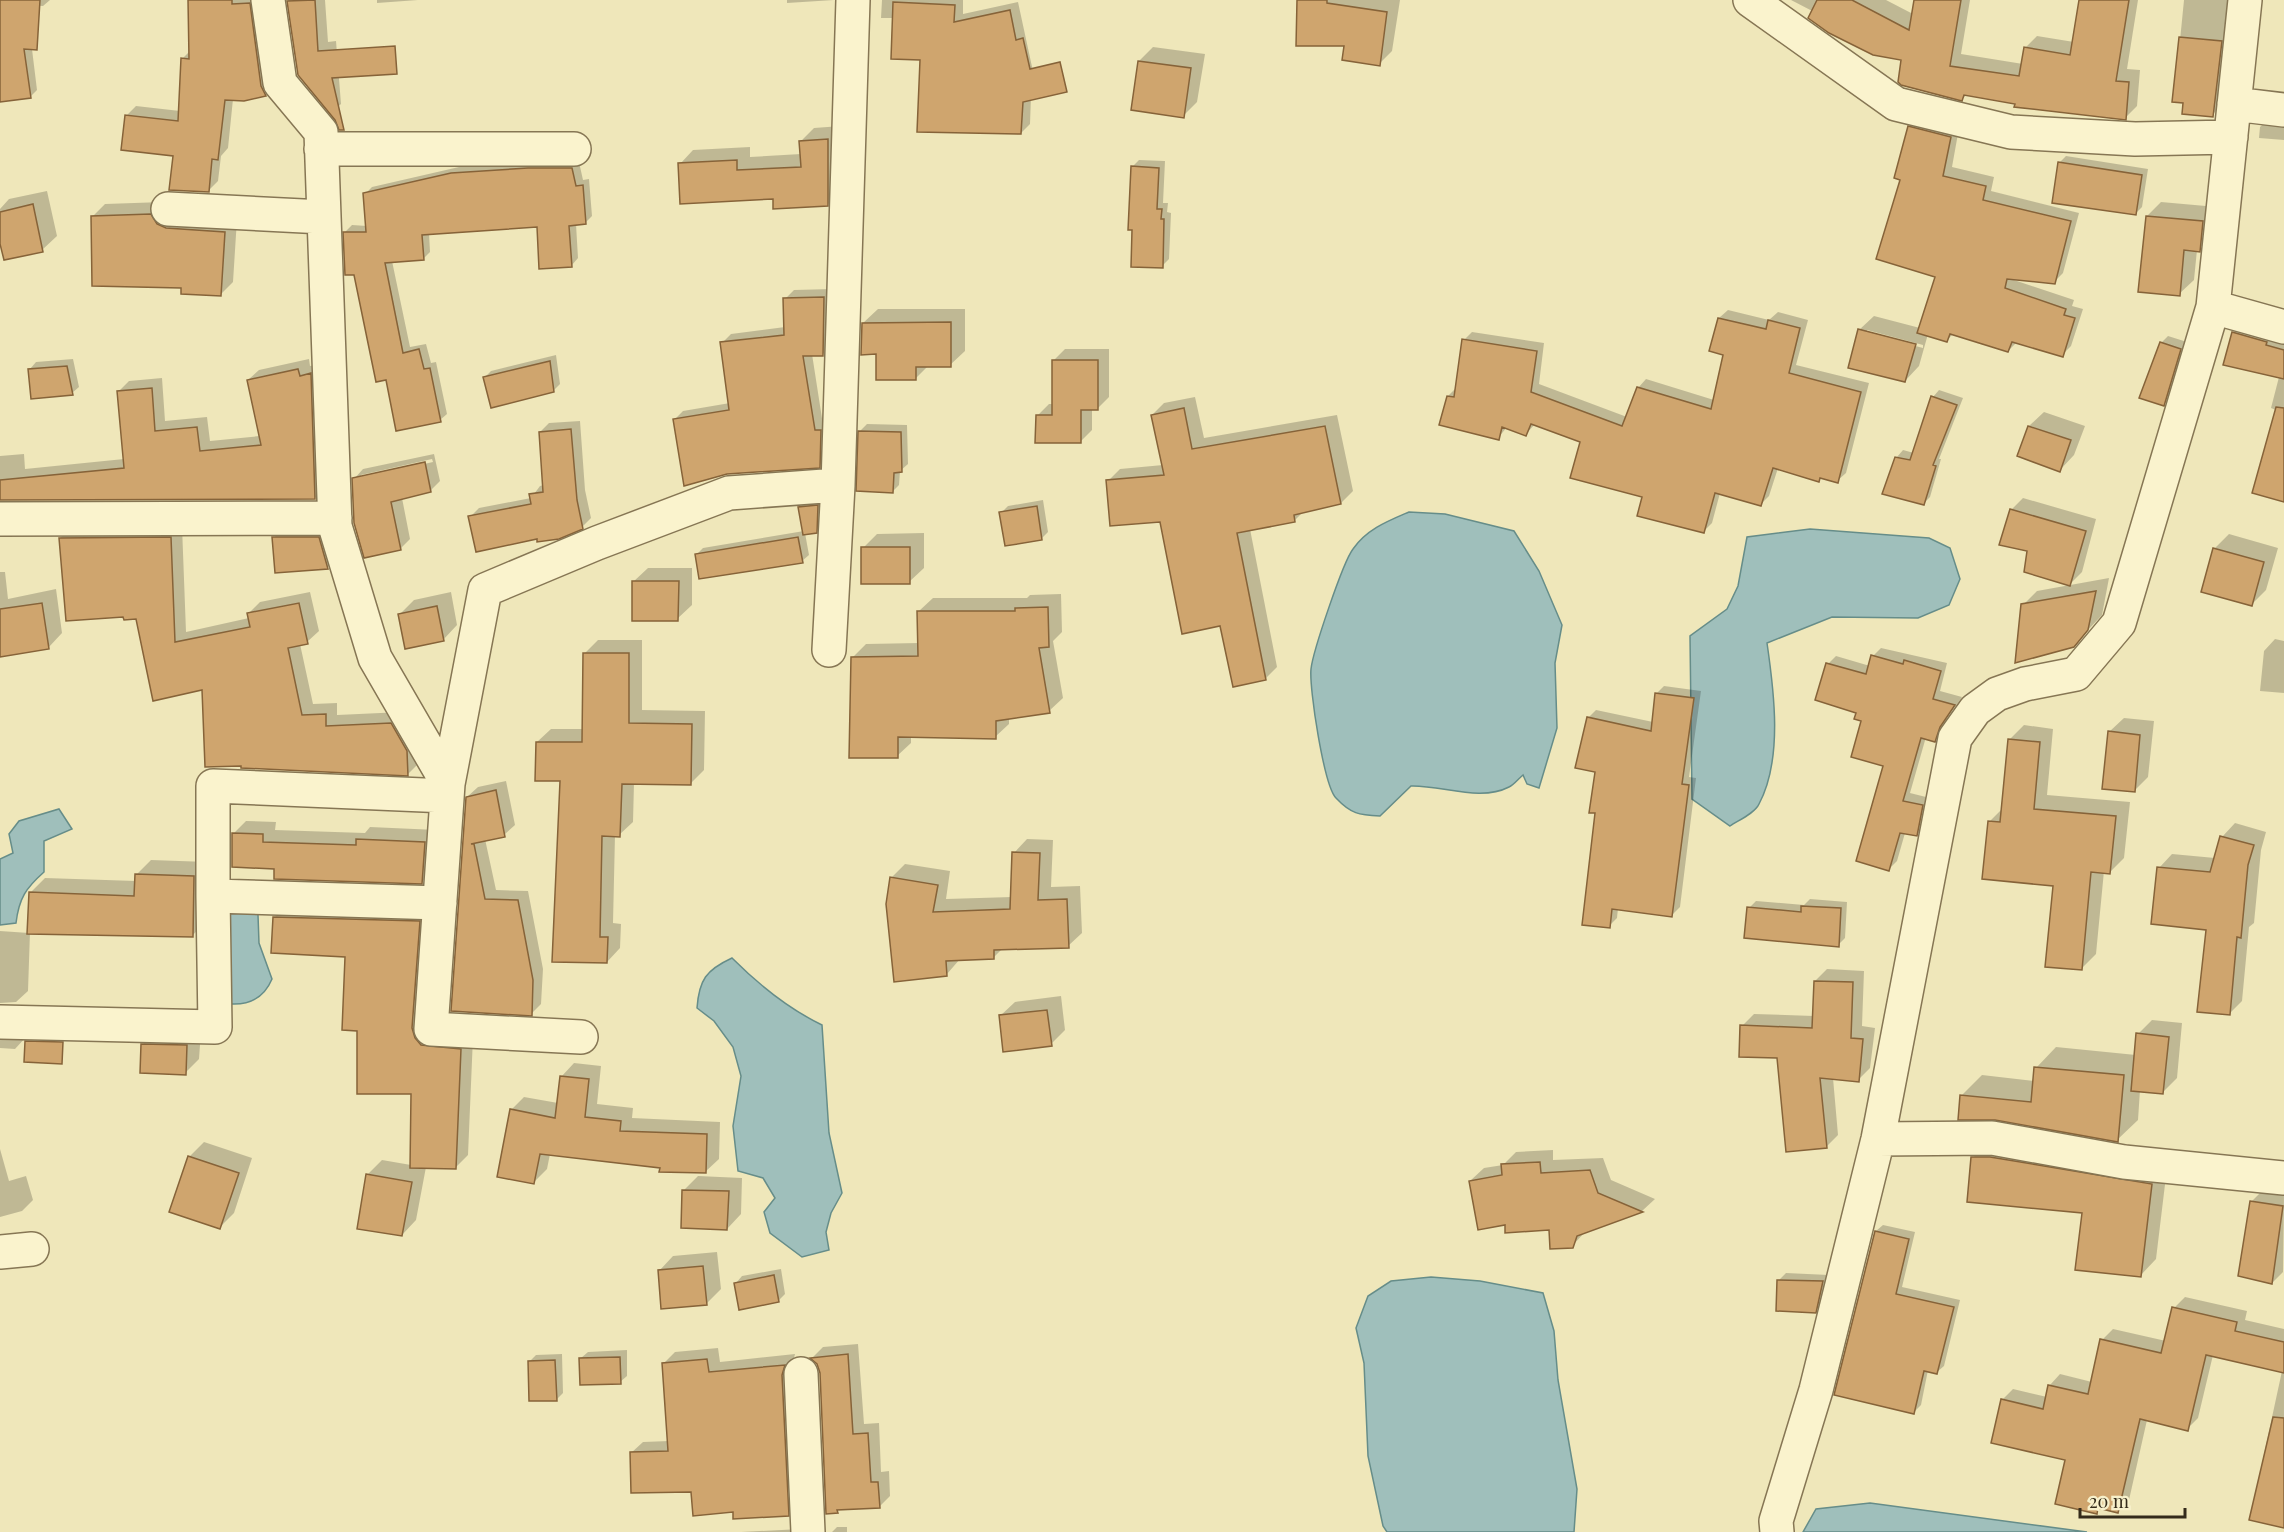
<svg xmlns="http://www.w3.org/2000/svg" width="2284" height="1532" font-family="'Playfair Display',serif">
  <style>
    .water { fill: #9fbfbb; stroke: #668d89; stroke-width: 1.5 }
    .shadow { fill: #0003; fill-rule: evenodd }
    .building { fill: #cfa56e; stroke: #866339; stroke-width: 1.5 }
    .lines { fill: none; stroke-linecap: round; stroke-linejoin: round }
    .street-casing { stroke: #867654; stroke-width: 36 }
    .street { stroke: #faf3cd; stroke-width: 33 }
  </style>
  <rect width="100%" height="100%" fill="#efe7ba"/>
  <path class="water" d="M1409,512L1445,514L1514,531L1539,571L1562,625L1555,663L1557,728L1539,788L1527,784L1523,775C1519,778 1514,785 1509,787C1480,802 1442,785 1411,786L1380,816C1359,815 1351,814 1336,798C1324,786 1309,688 1311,669C1313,651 1343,562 1353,549C1367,529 1388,521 1409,512Z
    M1810,529L1929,538L1950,548L1960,579L1949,605L1918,618L1832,617L1767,643C1774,691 1783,759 1759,804C1755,813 1739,820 1730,826L1692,799L1690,636L1727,609L1738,586L1747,537Z
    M59,809L72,829L44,841V872C26,888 19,898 16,923L0,925V859L13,853L9,834L19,821Z
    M253,902L258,915L259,943L272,979C264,998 250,1005 231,1004L225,998L223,912Z
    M732,958C758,984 789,1009 822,1025L829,1133L842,1193L831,1213L826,1232L829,1250L802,1257L770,1233L764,1212L775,1198L763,1178L738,1171L733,1126L741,1076L733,1047L714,1021L697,1008C699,980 706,970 732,958Z
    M1431,1277L1480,1281L1543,1293L1554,1331L1558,1380L1577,1489L1574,1532H1387L1383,1526L1368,1456L1364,1363L1356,1328L1368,1296L1391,1281Z
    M1870,1503L2087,1532H1803L1816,1509Z"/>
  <path class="shadow" d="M0,0H50L43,6L0,4Z
    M189,0H260L275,85L266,95L233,99L228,148L221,156L218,181L208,191L175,154L126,116L136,106L180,111L182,59L190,51Z
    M288,0H325L328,42L336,41L341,104L331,113L299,74Z
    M377,0H418L377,3Z
    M787,0H834L787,3Z
    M882,0H963V14L1018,2L1037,90L1031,96L1030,124L1021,133L921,59L894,18H881Z
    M1299,0H1400L1392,51L1379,64L1346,45Z
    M1791,0H1886L1913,14L1916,0H1970L1961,54L2023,64L2025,48L2037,36L2074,42L2081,0H2138L2127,69L2140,70L2137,106L2125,118L1967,94L1962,99L1903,58Z
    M2184,0H2228L2221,106L2212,115L2185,102L2174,101Z
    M31,41L37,90L30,97L0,44Z
    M1153,47L1205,54L1197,102L1183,116L1139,61Z
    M2274,113L2284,114V140L2259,138L2260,127Z
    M1918,118L1959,128L1952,167L1994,177L1991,191L2079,213L2063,273L2054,282L2014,280L2074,300L2072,306L2083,309L2071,346L2062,355L2017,342L2008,351L1953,334L1947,340L1928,334L1919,366L1905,381L1859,330L1874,316L1920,328L1937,276L1902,179L1909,127ZM1867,330L1923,345V348L1867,333Z
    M841,126V191L827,205L680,164L693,150L750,147V157L801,154L800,142L814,128Z
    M2066,156L2148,169L2142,207L2135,214L2059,163Z
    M1139,160L1165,161L1163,203H1168L1167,212L1171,213L1169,259L1162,266L1132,167Z
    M579,162L583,180L589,179L592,216L585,223L576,224L578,258L572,265L538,225L429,233L430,252L423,259L392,261L410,347L426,344L431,363L436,362L447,414L440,420L387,378L345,232L352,225L367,226L365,194L372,187L459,167Z
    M47,191L57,236L42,250L0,237V209L9,199Z
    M163,202L237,219L233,282L220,295L183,286L92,217L105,204Z
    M2161,202L2217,207L2214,236L2197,250L2194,280L2179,294L2147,216Z
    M832,289V345L823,354H812L828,457L819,466L674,420L683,411L730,403L722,343L731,334L785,327V299L794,290Z
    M878,309H965V351L950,365H929L915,379L878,353L863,323Z
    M1728,310L1769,320L1778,312L1808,320L1796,365L1869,383L1846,473L1837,481L1821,477L1818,480L1778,468L1769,496L1761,504L1720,493L1712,523L1704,531L1644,496L1582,441L1535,424L1526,434L1507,427L1498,438L1448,396L1456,388L1464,340L1472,332L1544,343L1539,384L1627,417L1638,388L1646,379L1714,400L1725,354L1719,318Z
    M2244,321L2284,336V500L2276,410L2271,408L2279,377L2233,332Z
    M2168,336L2187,342L2170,398L2163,405L2161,343Z
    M1065,349H1109V397L1097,409H1092V430L1080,442L1037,416L1049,404H1054V360Z
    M556,355L560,384L553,391L485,377L491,371Z
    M73,359L79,387L72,393L30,369L36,362Z
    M309,359L310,366L321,364L325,487L315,498L0,500V456L24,454L25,469L124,459L119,391L129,381L162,378L165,421L207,417L210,441L260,436L248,380L259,370Z
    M1939,390L1963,398L1939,459H1941L1930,497L1923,504L1897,457L1903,450L1914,453L1933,397Z
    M1195,397L1204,438L1337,415L1353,491L1341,503L1304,511L1295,520L1250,529L1277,667L1265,679L1222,624L1161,521L1108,481L1120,469L1163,465L1152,415L1164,403Z
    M2044,412L2085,426L2074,455L2060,470L2019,455L2029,426Z
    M580,421L585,490L591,518L582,527L538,537L470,517L479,508L531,498L540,486L544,485L540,432L549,423Z
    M867,424L907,425L908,464L900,471L899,485L892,492L860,431Z
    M434,454L440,481L430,491L402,498L410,539L400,549L354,479L363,469ZM432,459L433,462L361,478V475Z
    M2023,498L2096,519L2082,572L2070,584L2011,510Z
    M824,499L823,524L816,531L805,533L809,555L802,561L696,555L703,548L804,531L800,507L807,500Z
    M1043,500L1048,532L1041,539L1001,513L1008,506Z
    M288,523H333L342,553L327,568L274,538Z
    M182,526L186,632L249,618L248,614L260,602L310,592L319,631L307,642L300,644L313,704L337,703V715L402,712L419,763L408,774L203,688L60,538L72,527Z
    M924,533V568L909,582L863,548L877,534Z
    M2229,534L2278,548L2266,590L2252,604L2214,549Z
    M648,568H692V605L677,619L633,582Z
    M0,572H5L8,599L56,589L62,633L48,648L0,655Z
    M2109,578L2102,615L2073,646L2023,605L2037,591Z
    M451,592L457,625L443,640L399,615L414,600Z
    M1061,594L1062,632L1053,641L1063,698L1049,711L1009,718V724L995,737L911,735V743L897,756L852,658L866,644L919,643V611L933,598H1027L1030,595Z
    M2275,639L2284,641V693L2260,691L2264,651Z
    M598,640H642V710L705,711L704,770L690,784L634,783L633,822L619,835H615L613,923L621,924L620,948L607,962L553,960L562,779L537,742L551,729H584V654Z
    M1881,648L1947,663L1940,691L1962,697L1947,718L1943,732L1935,740L1926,737L1910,793L1930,798L1924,827L1917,835L1905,833L1897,861L1889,869L1885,765L1858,712L1828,664L1836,656L1870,666L1873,656Z
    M1664,686L1701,691L1689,777L1696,778L1680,907L1672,915L1618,908L1617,918L1609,926L1596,812V771L1588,718L1596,710L1653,722L1656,694Z
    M2124,718L2154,721L2148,777L2134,791L2109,732Z
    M2024,725L2053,729L2047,795L2130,802L2124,858L2110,872L2104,871L2096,954L2081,969L2055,885L1989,822L2003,808L2009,740Z
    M506,781L515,825L504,835L485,839L496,890L528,891L543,969L541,1004L531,1014L453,1010L467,797L478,787Z
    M246,821L276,822L275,830L365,833L370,827L437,830L434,869L422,882L275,867L233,834Z
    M2235,823L2266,832L2261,850L2254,923L2249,927L2242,1001L2229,1014L2207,928L2159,868L2172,854L2215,858L2222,837Z
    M1027,839L1053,840L1051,887L1080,886L1082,933L1068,946L1003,948L994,957L960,959L947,974L891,878L905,864L950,871L946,899L1012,897L1014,853Z
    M151,860L208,862L206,921L192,936L30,932L28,991L16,1002L0,1003V931L29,933L31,892L45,878L136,881V875Z
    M1810,899L1847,902L1845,938L1838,945L1749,908L1756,901L1804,905Z
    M287,905L432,909L424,1015L473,1037L468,1155L456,1167H426L416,1220L402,1235L367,1175L382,1160L411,1165L413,1093L359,1030L347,955L275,917Z
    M1827,969L1864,971L1862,1026L1875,1028L1870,1068L1858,1080L1833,1078L1838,1135L1826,1147L1778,1057L1742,1026L1754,1014L1814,1016L1815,981Z
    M1061,996L1065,1030L1051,1044L1000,1016L1015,1002Z
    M2152,1020L2182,1023L2177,1078L2162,1093L2140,1090L2138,1120L2117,1140L1961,1096L1982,1075L2034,1081L2036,1068L2056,1047L2136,1055L2138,1034Z
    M0,1025L26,1037L15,1049L0,1048Z
    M157,1030L201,1031L199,1059L185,1073L142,1045Z
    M574,1063L601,1066L597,1104L633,1108L632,1118L720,1122L719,1159L705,1172L550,1154L547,1169L534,1182L511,1110L524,1097L558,1103L561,1077Z
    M1989,1141L2167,1168L2156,1259L2140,1276L2084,1212L1973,1158Z
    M204,1142L252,1158L234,1213L219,1228L189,1157Z
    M0,1149L9,1181L26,1176L33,1200L22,1211L0,1217Z
    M1553,1150V1160L1603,1158L1611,1180L1655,1199L1642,1211L1586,1231L1572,1246L1551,1229L1506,1223L1470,1181L1484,1168L1503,1165L1516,1152Z
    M698,1176L742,1178L741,1214L727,1229L684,1190Z
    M2262,1191L2284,1194L2283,1272L2272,1283L2251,1202Z
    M1883,1225L1915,1232L1902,1287L1960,1300L1944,1366L1937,1372L1928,1370L1921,1405L1914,1412L1876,1231Z
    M717,1252L721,1289L706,1304L659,1271L673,1256Z
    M781,1269L785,1294L778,1301L736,1283L742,1276Z
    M1786,1273L1829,1275L1822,1305L1815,1311L1779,1280Z
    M2185,1297L2247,1311L2245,1320L2284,1329V1527L2250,1519L2282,1371L2213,1355L2198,1418L2187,1429L2147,1420L2129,1500L2118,1511L2101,1507L2096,1512L2067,1458L2002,1400L2013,1389L2047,1397L2050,1385L2060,1374L2092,1382L2102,1340L2113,1329L2166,1341L2174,1308Z
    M858,1344L864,1424L879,1423L881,1472L889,1471L890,1496L879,1507L818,1364L812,1358L823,1347Z
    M718,1348L720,1362L795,1354L793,1362L798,1477L787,1489L631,1453L643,1442L669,1441L663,1364L675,1352Z
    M627,1350V1376L620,1382L581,1358L588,1352Z
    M562,1354L563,1393L556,1400L529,1362L536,1355Z
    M837,1527H847V1532H832Z
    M801,1529L803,1532H741Z"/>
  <path class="building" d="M0,0H40L37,50L24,49L31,98L0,102Z
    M188,0H232V4L250,3L261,86L266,96L244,101L225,100L218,160L212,159L209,192L169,190L173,156L121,150L125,115L178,121L181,58L189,59Z
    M315,0L318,51L395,46L397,74L332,78L344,130H339L335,120L298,75L287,1Z
    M1297,0H1327V3L1387,12L1380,66L1342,60L1344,46H1296Z
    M1817,0H1852L1909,30L1914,0H1961L1950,66L2019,76L2024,47L2070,55L2079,0H2129L2116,81L2129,82L2126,120L2014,107L2015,104L1964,95L1962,101L1901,85L1898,82L1901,60L1873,55L1829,33L1808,18Z
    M893,2L955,5L954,22L1010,10L1016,40L1023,38L1030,69L1060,62L1067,92L1023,102L1021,134L917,132L920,60L891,59Z
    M2179,37L2222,41L2213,117L2182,114L2183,103L2172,102Z
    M1138,61L1191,68L1184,118L1131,110Z
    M1908,126L1951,137L1943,176L1986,186L1983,200L2071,221L2055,284L2007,279L2005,288L2066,309L2064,315L2075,318L2063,357L2012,342L2008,352L1950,334L1947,342L1917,333L1935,277L1876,259L1900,180L1894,178Z
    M828,139V206L773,209V199L680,204L678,163L737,160V170L801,167L799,141Z
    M2058,162L2142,175L2136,215L2052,203Z
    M1131,166L1159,168L1157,209H1162L1161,219H1164L1163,268L1131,267L1132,230H1128Z
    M528,168H572L576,186L583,185L586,224L569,226L572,267L539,269L537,227L422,235L424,260L385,263L403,353L419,349L424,369L430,368L441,422L396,431L386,380L376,382L354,275H345L343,232H366L363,193L451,173Z
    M33,204L43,252L4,260L0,244V212Z
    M151,214L157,224L166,228L225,232L221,296L181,294V288L92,286L91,216Z
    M2146,216L2203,221L2200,252L2184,250L2180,296L2138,292Z
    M824,297L823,356H803L815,430H821L820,468L727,474L684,486L673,419L729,410L720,342L784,335L783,298Z
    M1718,318L1766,329L1768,320L1800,328L1789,373L1861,392L1838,483L1820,478L1819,482L1773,468L1761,506L1715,493L1704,533L1637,516L1642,497L1570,478L1580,442L1531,424L1526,436L1502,427L1499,440L1439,425L1447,396L1454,397L1462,339L1537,351L1531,392L1622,426L1637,387L1711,409L1723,355L1709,351Z
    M951,322V367H916V380H876V354L861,355L862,323Z
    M1858,329L1916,344L1905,382L1848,368Z
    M2232,332L2267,342L2266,345L2284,350V379L2223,365Z
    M2160,342L2181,349L2164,406L2139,398Z
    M1052,360H1098V410H1081V443H1035L1036,415H1052Z
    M550,361L554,392L491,408L483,377Z
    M67,366L73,395L31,399L28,369Z
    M298,369L300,376L311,373L315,499L0,500V480L124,468L117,391L152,388L155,431L197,427L200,451L261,445L247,380Z
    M1931,396L1957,405L1933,465L1936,466L1924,505L1882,494L1895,457L1910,460Z
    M2276,407L2284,408V502L2252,493Z
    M1184,408L1192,449L1325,426L1341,504L1294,515L1295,522L1237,533L1266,680L1233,687L1220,626L1182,634L1160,522L1110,526L1106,480L1164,475L1151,415Z
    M2028,426L2071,440L2060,472L2017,456Z
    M571,429L577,500L583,529L559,539L537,542V539L476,552L468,516L531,504L529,494L543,492L539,432Z
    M858,431L901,432L902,472L894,473L893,493L856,491Z
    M425,462L431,492L391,502L401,550L364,558L354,523L352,478Z
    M818,505L817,533L803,535L798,507Z
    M1037,506L1042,540L1005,546L999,512Z
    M2010,509L2086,531L2070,586L2024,572L2027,551L1999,545Z
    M171,537L175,642L250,627L247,613L299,603L308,644L288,648L302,715L326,714V726L391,723L407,751L408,776L241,768V766L205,767L202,690L153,701L136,619L124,620L123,617L66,621L59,538Z
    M272,537H319L328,569L275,573Z
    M798,537L803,563L699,579L695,554Z
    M861,547H910V584H861Z
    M2213,548L2264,562L2252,606L2201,592Z
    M632,581H679L678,621H632Z
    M2096,591L2088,630L2074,647L2015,663L2021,604Z
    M42,603L49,649L0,657V609Z
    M437,606L444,641L405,649L398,614Z
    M1048,607L1049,647L1039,648L1050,713L996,721V739L898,737V758H849L851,657L918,656L917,611H1015V608Z
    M583,653H629V723L692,724L691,785L622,784L620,837L602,836L600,937H608L607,963L552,962L560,781H535L536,742H582Z
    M1871,655L1903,664L1904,660L1941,671L1933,699L1955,705L1940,727L1935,742L1921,738L1903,801L1923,805L1917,836L1900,833L1889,871L1856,861L1883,766L1851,757L1861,721L1854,719L1856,713L1815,700L1826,663L1866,674Z
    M1655,693L1694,698L1682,784L1689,785L1672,917L1612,909L1610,928L1582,925L1595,813H1589L1595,772L1575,768L1587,717L1651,731Z
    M2108,731L2140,735L2135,792L2102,789Z
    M2008,739L2040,742L2034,809L2116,816L2110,874L2091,872L2082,970L2045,967L2053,886L1982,879L1988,821L2000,822Z
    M496,790L505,837L471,844H474L485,899L518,900L533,980L532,1016L451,1011L466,797Z
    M232,833L263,834V842L356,845V839L425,842L422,884L274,879V869L232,867Z
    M2220,836L2254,845L2248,865L2241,938L2237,937L2230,1015L2197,1012L2206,930L2151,924L2157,867L2210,872Z
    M1012,852L1040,853L1038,900L1067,899L1069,948L994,950V959L946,961L947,976L894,982L886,904L890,877L938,885L933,912L1010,909Z
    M135,874L194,876L193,937L27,934L29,892L134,896Z
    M1801,906L1841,908L1839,947L1744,938L1747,907L1801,912Z
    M273,917L420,921L412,1028L415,1038L421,1045L461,1049L456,1169L410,1168L411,1094H357V1031L342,1030L345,957L271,953Z
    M1814,981L1853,982L1851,1038L1863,1039L1859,1082L1820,1078L1827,1148L1786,1152L1777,1058L1739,1057L1740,1025L1812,1028Z
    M1047,1010L1052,1046L1003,1052L999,1015Z
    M2136,1033L2169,1037L2163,1094L2131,1091Z
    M25,1041L63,1042L62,1064L24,1062Z
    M141,1044L187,1045L186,1075L140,1073Z
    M2034,1067L2124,1075L2118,1142L1995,1120H1958L1960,1095L2031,1102Z
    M560,1076L589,1079L585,1117L621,1121L620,1131L707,1134L706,1173L659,1172L660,1168L540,1154L534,1184L497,1177L510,1109L555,1118Z
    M188,1156L239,1173L220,1229L169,1212Z
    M1971,1157H1990L2152,1184L2141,1277L2075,1270L2082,1213L1967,1202Z
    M1540,1162L1541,1173L1590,1170L1598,1193L1643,1212L1577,1236L1573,1248L1550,1249L1549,1230L1505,1233V1225L1478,1230L1469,1181L1502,1175L1501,1164Z
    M366,1174L412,1182L402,1236L357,1229Z
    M682,1190L729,1191L727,1230L681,1228Z
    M2250,1201L2283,1206L2272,1284L2238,1276Z
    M1875,1231L1909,1239L1896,1294L1954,1307L1937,1374L1924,1371L1914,1414L1834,1395Z
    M703,1266L707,1305L661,1309L658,1270Z
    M774,1275L779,1302L739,1310L734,1283Z
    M1777,1280L1823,1281L1816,1313L1776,1311Z
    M2172,1307L2237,1322L2235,1331L2284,1342V1373L2206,1355L2188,1431L2140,1419L2118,1513L2098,1508L2097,1514L2055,1504L2065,1460L1991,1443L2001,1399L2043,1409L2048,1385L2088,1394L2100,1339L2161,1353Z
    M848,1354L853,1434L868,1433L871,1482H878L880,1508L837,1510L838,1513L826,1514L820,1373L817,1364L810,1358Z
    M620,1357L621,1384L580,1385L579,1358Z
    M707,1359L709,1372L785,1365L782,1375L789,1516L733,1519V1512L693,1516L691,1492L631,1493L630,1452L668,1451L662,1363Z
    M555,1360L557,1401H529L528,1361Z
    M2273,1417L2284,1418V1528L2249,1520Z"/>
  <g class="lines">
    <defs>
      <path id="street" d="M268,0L280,83L321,132L335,526L375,658L448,784L485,590L597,543L729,493L838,485
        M1750,0L1896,104L2011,132L2135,139L2231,137
        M2234,104L2284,110
        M321,149H574
        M168,209L323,217
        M2213,307L2284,327
        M0,519L335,518
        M829,650L838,485L853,0
        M448,784L431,1029L581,1037
        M213,896V786L447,796
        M0,1022L215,1027L213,896L440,903
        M1878,1139L1992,1138L2124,1162L2284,1178
        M0,1252L32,1249
        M801,1374L808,1532
        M1777,1532L1776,1521L1816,1390L1878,1139L1955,738L1975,710L1997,694L2025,684L2076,674L2119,623L2213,307L2245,0"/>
    </defs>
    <use href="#street" class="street-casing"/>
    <use href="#street" class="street"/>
  </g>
  <path d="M2080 1508v9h105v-9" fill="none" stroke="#342b1a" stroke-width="3"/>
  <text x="2089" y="1508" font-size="18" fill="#342b1a" stroke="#f7f0ca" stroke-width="4.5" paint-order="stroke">20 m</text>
</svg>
